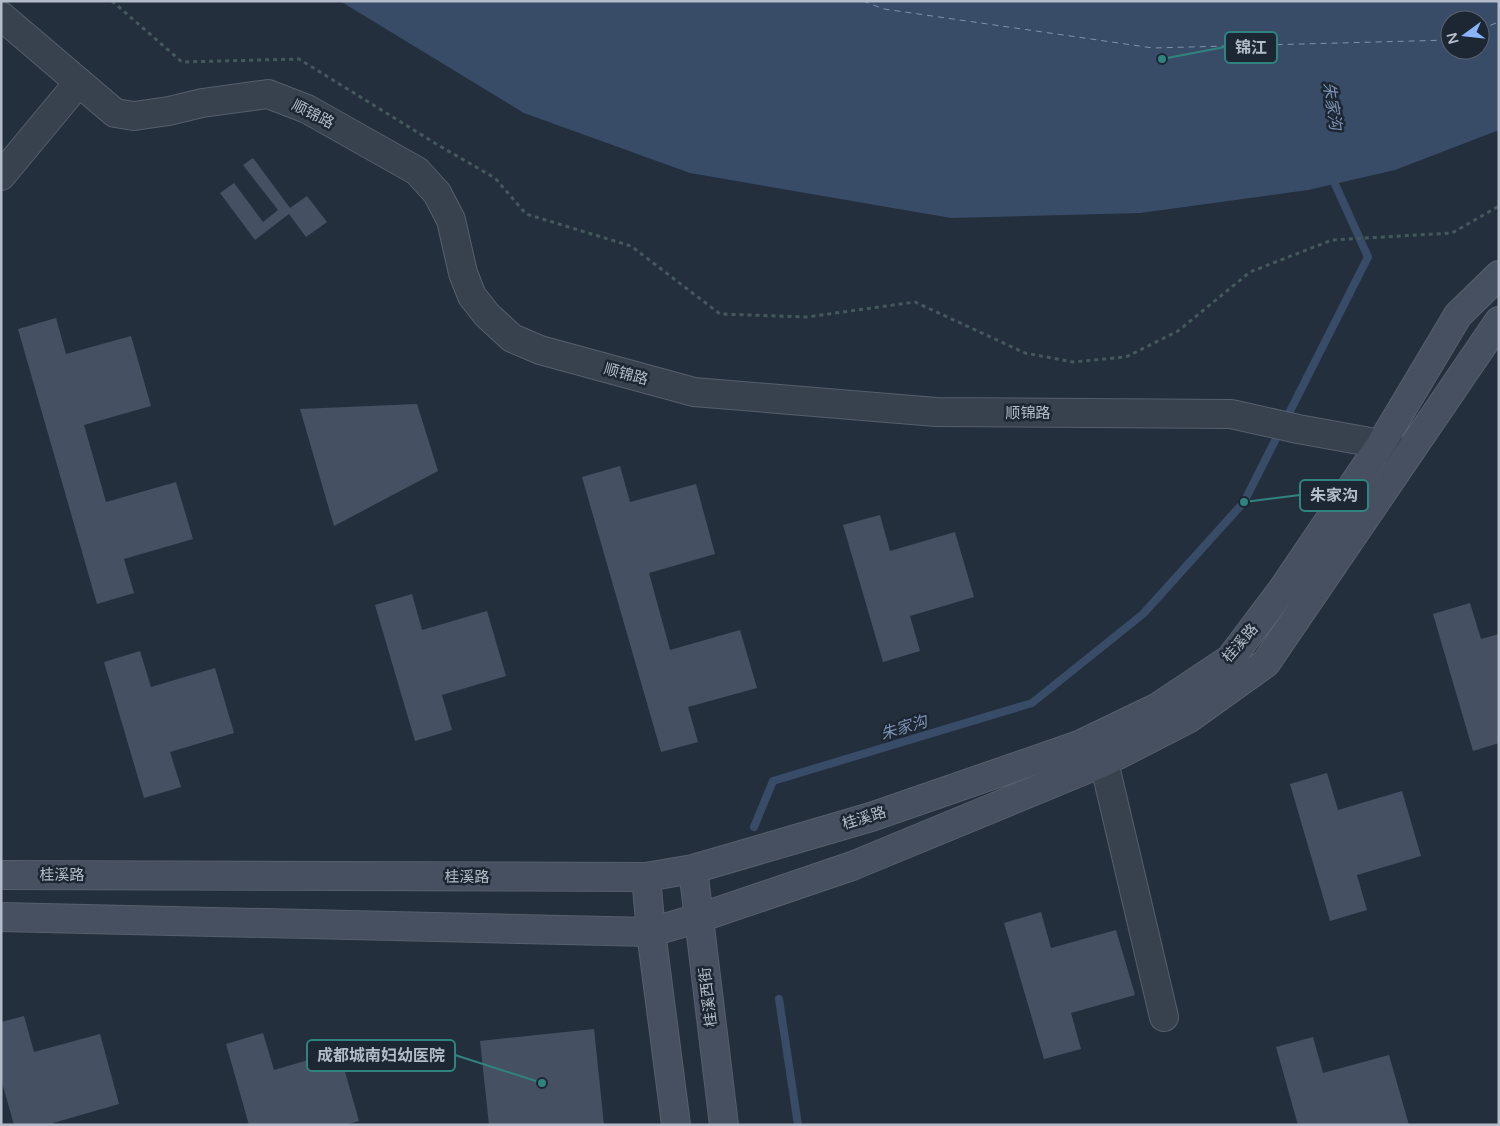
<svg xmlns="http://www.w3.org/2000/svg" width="1500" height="1126" font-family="'Varela Round','Noto Sans SC',sans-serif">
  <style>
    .water { fill: #394c67; fill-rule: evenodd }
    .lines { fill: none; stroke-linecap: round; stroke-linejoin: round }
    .stream { stroke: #394c67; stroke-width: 8 }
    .ferry { stroke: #7c92b1; stroke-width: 1; stroke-dasharray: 6 5; stroke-linecap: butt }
    .building { fill: #455162 }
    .street-casing { stroke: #565f6c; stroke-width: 30 }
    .secondary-casing { stroke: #565f6c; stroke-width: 30 }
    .path { stroke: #44595c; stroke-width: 3; stroke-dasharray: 4 4; stroke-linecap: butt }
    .street { stroke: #38414e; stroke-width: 28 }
    .secondary { stroke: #465061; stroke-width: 28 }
    .labels { text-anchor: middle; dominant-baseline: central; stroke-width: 5; stroke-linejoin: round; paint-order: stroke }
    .street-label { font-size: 15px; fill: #b4bcc9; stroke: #1d2633 }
    .water-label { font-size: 16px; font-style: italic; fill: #7c92b1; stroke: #1d2633 }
    .leader { fill: none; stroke: #308480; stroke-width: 2 }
    .callout-dot { fill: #308480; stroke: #1d2633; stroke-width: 2 }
    .callout { fill: #1d2633; stroke: #308480; stroke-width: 2 }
    .callout-label { font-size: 16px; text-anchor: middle; font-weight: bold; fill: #b4bcc9 }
  </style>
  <rect width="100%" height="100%" fill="#242f3e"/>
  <path class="water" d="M340,1H1499V130L1395,170L1308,190L1140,213L951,218L690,173L524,113ZM1450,20H1480V50H1450Z"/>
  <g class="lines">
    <path class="stream" d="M754,827L773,781L1032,703L1143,614L1244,502L1368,257L1335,184L1333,175
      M779,999L798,1125"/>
    <path class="ferry" d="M863,1L884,9L1153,48L1450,40
      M1480,29L1499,22"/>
  </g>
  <path class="building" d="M253,158L290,208L307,196L327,222L306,237L289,214L255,240L220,193L234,183L263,222L278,210L243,165Z
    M56,318L66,354L131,336L151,406L84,425L106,502L176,482L193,539L124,559L134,593L97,604L18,329Z
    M417,404L438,471L334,526L300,409Z
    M620,466L630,502L696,484L715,554L649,573L670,650L740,630L757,688L688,707L698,742L661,752L582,477Z
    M880,515L890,551L955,532L974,597L910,616L920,651L883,662L843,525Z
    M412,594L422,630L487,611L506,676L442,695L452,730L415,741L375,605Z
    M1470,603L1481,639L1499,634V743L1473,751L1433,614Z
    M140,651L151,687L215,668L234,733L170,752L181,787L144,798L104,662Z
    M1327,773L1338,810L1402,791L1421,856L1357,875L1367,910L1330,921L1290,784Z
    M1041,912L1051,948L1116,930L1135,995L1071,1013L1081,1049L1044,1059L1004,923Z
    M24,1016L34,1052L100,1034L119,1104L53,1123V1125H14L1,1079V1022Z
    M594,1029L604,1125H489L480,1041Z
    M263,1033L274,1070L339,1051L359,1121L345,1125H249L226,1044Z
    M1313,1037L1323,1073L1389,1055L1409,1125H1298L1276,1047Z"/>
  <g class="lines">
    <defs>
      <path id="street" d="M1,16L115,113L134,116L169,111L202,103L268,94L307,109L417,171L437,193L451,220L463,273L472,296L487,315L512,338L540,350L694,392L936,412L1231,414L1298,429L1381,444L1407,455
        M1,176L79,82
        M1104,762L1164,1017"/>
      <path id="secondary" d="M693,869L724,1125
        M1,875L646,877L693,869L871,817L1079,745L1158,707L1230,659L1282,590L1381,444L1458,315L1499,275
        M646,877L651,932L676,1125
        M1,917L651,932L699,918L852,866L1104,762L1188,719L1266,663L1499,321"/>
    </defs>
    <use href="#street" class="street-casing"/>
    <use href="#secondary" class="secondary-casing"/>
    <path class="path" d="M112,1L182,62L299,59L438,145L495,178L526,214L631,246L720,314L807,317L915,302L1025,353L1073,362L1126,357L1178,331L1250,272L1332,240L1452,233L1499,206"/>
    <use href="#street" class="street"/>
    <use href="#secondary" class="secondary"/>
  </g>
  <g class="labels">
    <g class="street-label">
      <text transform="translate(313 114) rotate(27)">顺锦路</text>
      <text transform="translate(626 374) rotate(15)">顺锦路</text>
      <text x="1028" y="413">顺锦路</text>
      <text transform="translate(1240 643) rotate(-49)">桂溪路</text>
      <text transform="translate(864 818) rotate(-17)">桂溪路</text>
      <text x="62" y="875">桂溪路</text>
      <text x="467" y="877">桂溪路</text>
      <text transform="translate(708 997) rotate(-97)">桂溪西街</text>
    </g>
    <g class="water-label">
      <text transform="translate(1332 106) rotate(81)">朱家沟</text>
      <text transform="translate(904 728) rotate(-17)">朱家沟</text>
    </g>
  </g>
  <path class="leader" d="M1162 59L1225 47M1244 502L1300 495M542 1083L455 1055"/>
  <g class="callout-dot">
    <circle cx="1162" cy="59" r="5"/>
    <circle cx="1244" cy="502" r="5"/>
    <circle cx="542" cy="1083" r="5"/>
  </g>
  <g class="callout">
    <rect x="1225" y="32" width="52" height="31" rx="5"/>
    <rect x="1300" y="480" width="68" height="31" rx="5"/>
    <rect x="307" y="1040" width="148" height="31" rx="5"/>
  </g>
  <g class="callout-label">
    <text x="1251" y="53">锦江</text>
    <text x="1334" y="501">朱家沟</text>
    <text x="381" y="1061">成都城南妇幼医院</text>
  </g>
  <rect width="1500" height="1126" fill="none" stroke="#b4bcc9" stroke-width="5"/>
  <g transform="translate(1465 35) rotate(255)"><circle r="24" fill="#1d2633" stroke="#59626f"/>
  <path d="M0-4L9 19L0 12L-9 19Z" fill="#8ab4f8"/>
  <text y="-8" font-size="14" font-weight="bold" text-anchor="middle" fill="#b4bcc9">N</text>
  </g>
</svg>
